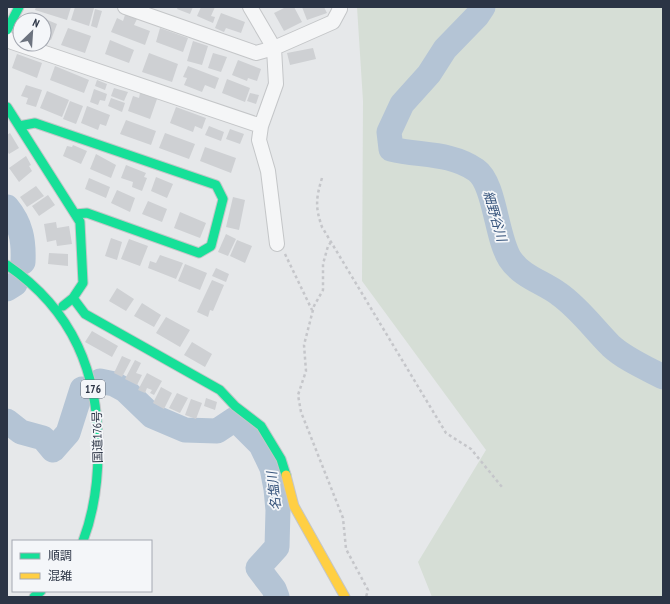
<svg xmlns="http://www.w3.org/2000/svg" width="670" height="604" font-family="'PT Sans Narrow','Noto Sans JP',sans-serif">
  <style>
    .green { fill: #d6ded6 }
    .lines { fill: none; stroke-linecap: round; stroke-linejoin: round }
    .river { stroke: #b4c4d5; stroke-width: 25 }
    .building { fill: #ced0d3 }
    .street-casing { stroke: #c4c6c8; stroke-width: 16 }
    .fast-casing { stroke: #c4c6c8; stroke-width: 11 }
    .slow-casing { stroke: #c4c6c8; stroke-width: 11 }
    .path { stroke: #c5c6ca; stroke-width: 2.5; stroke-dasharray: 3 3; stroke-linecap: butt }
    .street { stroke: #f5f6f7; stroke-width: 14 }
    .fast { stroke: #16e098; stroke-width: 9 }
    .slow { stroke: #ffcf43; stroke-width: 9 }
    .labels { text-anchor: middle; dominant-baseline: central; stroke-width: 3.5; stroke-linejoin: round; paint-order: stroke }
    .shield { fill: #f4f6f9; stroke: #676e7b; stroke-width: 1 }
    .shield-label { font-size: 11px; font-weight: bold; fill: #2b3445 }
    .street-label { font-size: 12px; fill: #2b3445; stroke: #f4f6f9 }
    .water-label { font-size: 13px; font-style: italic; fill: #34527a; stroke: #f4f6f9 }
  </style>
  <rect width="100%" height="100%" fill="#e6e8ea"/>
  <path class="green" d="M357,7H663V597H432L418,562L486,450L362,281L363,101Z"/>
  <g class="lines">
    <path class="river" d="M483,7L477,16L445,49L429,74L402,104L389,132L391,149C420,156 450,152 476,170C495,183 496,237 510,259C522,277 543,282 559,294C580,309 593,328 611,346C625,359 646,368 663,377
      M7,207C21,224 24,240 23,262
      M7,289L15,284
      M100,381L114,384L125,390L152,416L185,430L217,431L235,419L261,445L272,468L276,489L278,510L277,547L258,568L274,589L277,597
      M7,421L21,432L43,438L53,450L68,433L82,389"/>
  </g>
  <path class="building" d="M36,7H71L67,20L35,10Z
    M75,7L94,8L89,26L71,20Z
    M178,7H193L190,14L177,9Z
    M201,7H215L211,16L215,17L213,23L197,16Z
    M286,7H294L302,22L284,31L274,13Z
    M302,7H324L327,13L307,20Z
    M95,9L102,11L97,28L91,26Z
    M221,13L245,22L241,33L226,28L224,32L215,28Z
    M125,15L137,19L134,25L150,31L145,45L111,32L117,18L123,21Z
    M38,16L57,24L51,40L44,38V20H36Z
    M68,28L91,36L85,53L61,45Z
    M160,28L188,38L183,52L156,42Z
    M110,40L134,50L129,63L105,54Z
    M193,41L208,46L202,65L187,61Z
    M313,48L316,59L290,65L287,53Z
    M149,53L178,64L172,82L142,72Z
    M213,53L227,57L221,72L208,68Z
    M17,54L42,63L37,78L12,68Z
    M238,60L261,69L257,81L248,78L247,81L232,75Z
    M55,66L89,80L84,93L50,80Z
    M188,66L219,78L215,89L205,85L202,92L184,85L187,78L183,77Z
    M227,79L250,88L245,102L222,93Z
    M97,80L107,84L105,90L95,86Z
    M26,85L42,90L36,107L26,104L28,98L21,96Z
    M114,88L128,92L124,101L111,96Z
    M94,89L107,94L105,101L100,100L98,105L90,102Z
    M47,91L69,100L62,117L40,108Z
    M140,93L157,99L150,119L128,111L133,96L139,98Z
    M250,93L259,95L256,104L247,101Z
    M111,98L125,103L122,112L108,106Z
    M70,101L83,106L76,124L63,119Z
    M87,106L110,115L106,126L100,124L98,130L81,123Z
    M176,107L206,118L202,129L195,126L193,132L170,123Z
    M126,120L156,131L151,145L120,134Z
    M209,126L224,132L221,141L205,135Z
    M230,129L244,134L240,144L226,139Z
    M10,133L19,148L9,154L7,151V135Z
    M165,133L195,144L189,159L159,148Z
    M73,145L87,151L81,164L63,156L67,146L72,147Z
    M205,147L236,158L231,173L200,161Z
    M96,154L116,165L111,178L90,169Z
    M26,156L31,165L29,166L32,171L19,182L9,168Z
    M126,165L146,173L144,177L147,178L142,191L132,187L133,182L121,178Z
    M156,177L173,184L167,198L151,191Z
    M89,178L110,187L106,198L85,189Z
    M36,186L44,196L27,207L20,197Z
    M117,190L135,198L130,212L111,203Z
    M48,195L55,205L39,216L32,206Z
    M233,197L245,200L239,230L226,227Z
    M148,201L167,209L162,222L142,214Z
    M180,212L206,223L200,238L174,228Z
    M56,222L57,228L69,226L72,244L57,246L56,240L47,242L44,224Z
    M226,234L236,239L228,256L218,252Z
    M111,238L122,242L117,260L105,256Z
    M129,239L148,246L140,266L121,259Z
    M237,240L252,246L245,263L230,256Z
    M49,253L68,254V266L48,264Z
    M160,255L183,263L176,279L148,268L150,261L156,263Z
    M185,264L207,273L200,290L178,281Z
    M216,268L229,274L226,282L212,276Z
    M212,280L224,285L213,311L210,310L208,317L197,312Z
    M117,288L134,299L126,311L109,301Z
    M142,303L161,315L154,327L134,316Z
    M166,317L190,330L180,347L156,333Z
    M92,331L118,346L112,357L85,342Z
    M192,342L212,354L205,367L184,355Z
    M122,356L131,360L122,377L114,373Z
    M135,360L141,363L136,373L142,375L137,385L125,379Z
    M147,373L162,381L154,395L150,393L152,390L147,388L145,393L138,390Z
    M161,387L172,393L164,409L153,403Z
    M177,393L188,398L180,413L169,408Z
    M206,398L217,402L215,410L204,406Z
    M191,399L202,403L196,419L185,415Z"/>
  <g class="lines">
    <defs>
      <path id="street" d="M125,7L256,53L274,48L333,22L340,9L339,7
        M250,7L274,48L276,84L261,126L259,140L268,171L277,244
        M7,38L12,42L261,126"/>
      <path id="fast" d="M7,30L19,7
        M7,107L80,222L83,283L73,298L63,306
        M19,126L35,123L216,185L223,199L211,246L199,253L87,213L75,214
        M7,265C73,310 99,373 98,451C98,482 94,512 83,541
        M73,298L85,314L220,390L235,406L261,426L281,459L286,475
        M34,597L41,591"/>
      <path id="slow" d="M286,475L294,506L345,597"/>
    </defs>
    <use href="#street" class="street-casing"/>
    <use href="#fast" class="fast-casing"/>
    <use href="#slow" class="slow-casing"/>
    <path class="path" d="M322,178C316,198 315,207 322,227L446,433L471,449L502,487
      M331,242L328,246L323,264V290L314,306L304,345L306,371L298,395L301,412L343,518L346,549L368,590L366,597
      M285,254L312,310"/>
    <use href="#street" class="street"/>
    <use href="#fast" class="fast"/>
    <use href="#slow" class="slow"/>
  </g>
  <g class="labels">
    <rect class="shield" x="81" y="380" width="24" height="18" rx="3"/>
    <g class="shield-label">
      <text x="93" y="389">176</text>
    </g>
    <g class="street-label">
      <text transform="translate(97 437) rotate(-91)">国道176号</text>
    </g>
    <g class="water-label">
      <text transform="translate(495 216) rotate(74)">細野谷川</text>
      <text transform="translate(274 491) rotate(-97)">名塩川</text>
    </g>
  </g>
  <rect width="670" height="604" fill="none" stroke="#2b3445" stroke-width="16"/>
  <rect x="12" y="540" width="140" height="52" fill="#f4f6f9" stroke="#a4a8b1"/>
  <rect x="20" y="553" width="20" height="6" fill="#16e098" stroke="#a4a8b1"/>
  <text x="48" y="560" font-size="12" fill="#2b3445">順調</text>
  <rect x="20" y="573" width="20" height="6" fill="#ffcf43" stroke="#a4a8b1"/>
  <text x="48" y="580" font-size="12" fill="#2b3445">混雑</text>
  <g transform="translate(32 32) rotate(25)"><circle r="19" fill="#f4f6f9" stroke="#a4a8b1"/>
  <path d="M0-3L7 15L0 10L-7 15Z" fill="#6c737f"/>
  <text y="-6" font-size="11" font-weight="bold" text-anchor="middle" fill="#2b3445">N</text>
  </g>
</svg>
